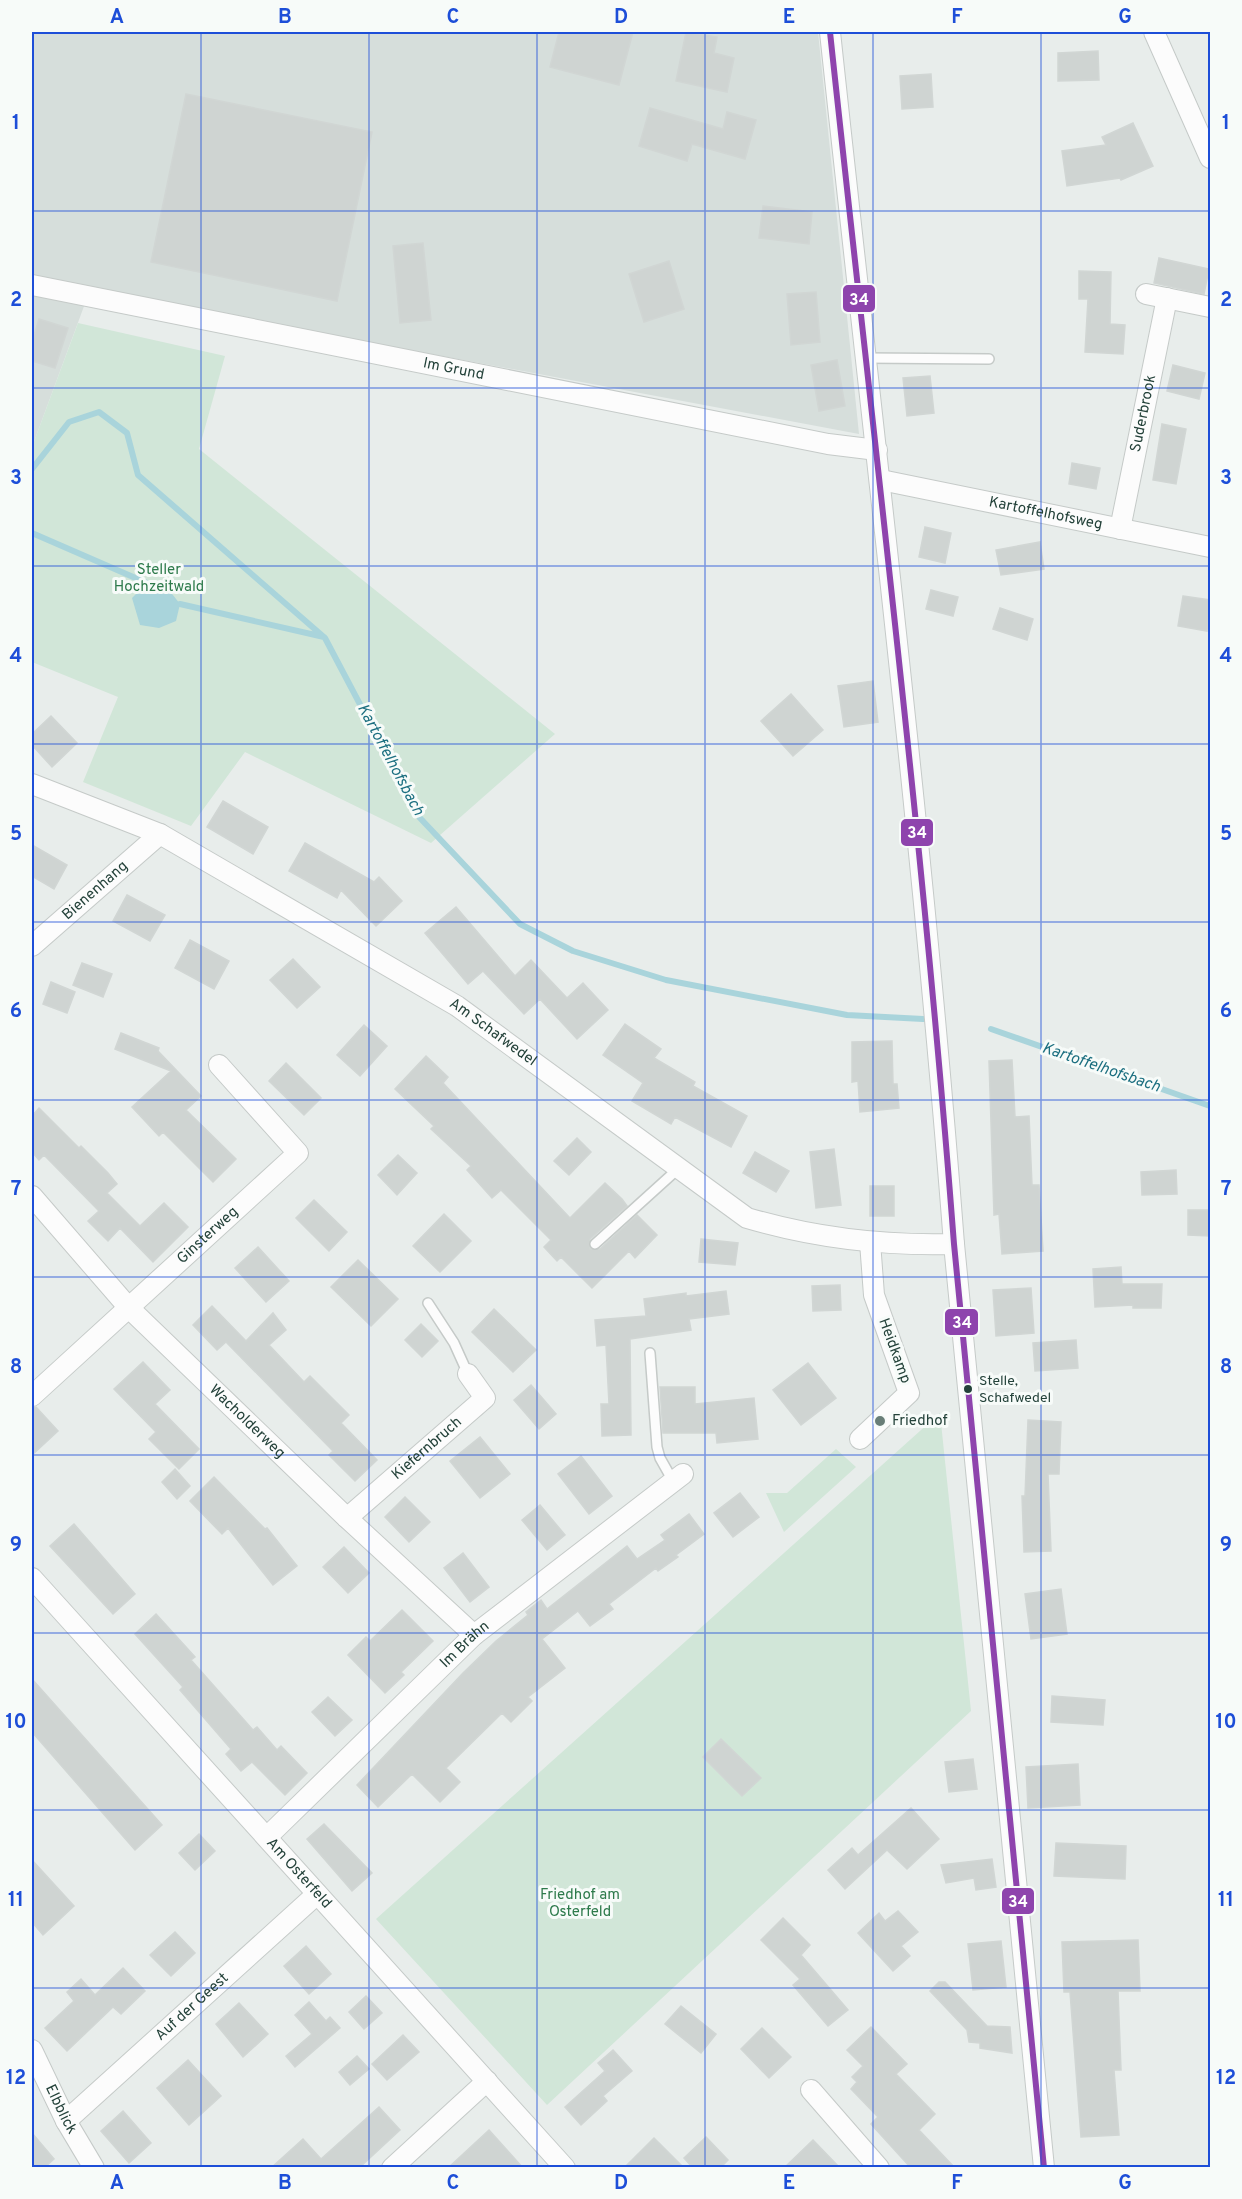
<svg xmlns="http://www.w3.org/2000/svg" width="1242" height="2199" font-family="Overpass,sans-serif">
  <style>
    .built { fill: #d6dedb }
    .green { fill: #d1e6d8 }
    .water { fill: #a9d4db }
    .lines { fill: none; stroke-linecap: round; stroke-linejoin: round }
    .stream { stroke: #a9d4db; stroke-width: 6 }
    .building { fill: #cfd4d2; stroke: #d1d6d4; stroke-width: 1.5 }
    .lane-casing { stroke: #c5cac8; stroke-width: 12 }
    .street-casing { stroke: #c5cac8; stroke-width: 22 }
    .lane { stroke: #fcfcfc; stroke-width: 9 }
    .street { stroke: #fcfcfc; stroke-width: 20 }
    .bus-1-casing { stroke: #f7fbf9; stroke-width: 10 }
    .bus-1 { stroke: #8e44ad; stroke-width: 6 }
    .grid { fill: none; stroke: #1d4ed8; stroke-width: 1.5; stroke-opacity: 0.55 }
    .bus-dot { fill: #24423a; stroke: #f7fbf9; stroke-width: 2 }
    .poi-dot { fill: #697e78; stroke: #f7fbf9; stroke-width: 2 }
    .labels { text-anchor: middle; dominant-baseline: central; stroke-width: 6; stroke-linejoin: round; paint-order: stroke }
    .bus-label { font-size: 14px; fill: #24423a; stroke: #f7fbf9; text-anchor: start }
    .street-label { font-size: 15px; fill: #24423a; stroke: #f7fbf9 }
    .park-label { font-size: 15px; fill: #2d7a4b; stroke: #f7fbf9 }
    .poi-label { font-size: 15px; fill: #24423a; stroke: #f7fbf9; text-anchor: start }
    .water-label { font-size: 16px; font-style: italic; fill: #1c6f80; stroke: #f7fbf9 }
    .line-badge { stroke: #f7fbf9; stroke-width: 2 }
    .badge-label { font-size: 16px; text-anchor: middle; font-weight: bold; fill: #fff }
    .neatline { fill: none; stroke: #1d4ed8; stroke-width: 2 }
    .grid-label { font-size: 20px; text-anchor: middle; font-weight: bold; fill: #1d4ed8 }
  </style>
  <rect width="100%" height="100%" fill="#e8edeb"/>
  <path class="built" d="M32,32H818L859,434L90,290L32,447Z"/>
  <path class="green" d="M78,323L225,356L199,449L555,734L431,843L245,752L191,826L83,782L118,697L32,662V447Z
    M940,1413L971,1711L547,2105L376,1919Z
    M836,1449L856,1467L784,1532L766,1493H787Z"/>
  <path class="water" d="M147,583L165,585L180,604L176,621L159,628L140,625L132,598Z"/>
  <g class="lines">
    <path class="stream" d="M32,469L69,422L99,412L127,433L138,475L325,638L420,818L520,924L573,951L666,980L847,1015L923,1019
      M32,533L147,583
      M180,604L324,637
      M991,1029L1210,1106"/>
  </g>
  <path class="building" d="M559,32H633L619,85L550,67Z
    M686,32L717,37L714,53L734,58L727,92L676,81Z
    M1098,51L1099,80L1058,81V53Z
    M931,74L933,107L902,109L900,76Z
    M186,94L372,132L337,301L151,262Z
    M650,108L723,129L727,112L756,120L745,159L692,144L687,161L639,146Z
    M1133,123L1153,166L1121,180L1120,178L1067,186L1062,151L1106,145L1102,137Z
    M763,206L812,212L809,244L759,238Z
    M423,243L431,320L400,323L393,246Z
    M1159,258L1209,269L1204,294L1154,283Z
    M669,261L684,309L644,322L629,274Z
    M1079,271L1111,272L1110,324L1125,325L1123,354L1085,352L1088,299H1079Z
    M816,292L820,342L791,345L787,294Z
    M39,319L68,328L55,368L32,361V342Z
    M837,360L845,406L819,411L811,365Z
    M1173,365L1205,373L1199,399L1167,391Z
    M930,376L934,413L907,416L903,378Z
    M1162,424L1186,429L1176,484L1153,480Z
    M1072,463L1100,468L1096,489L1069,484Z
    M925,527L951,533L945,563L919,557Z
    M1040,542L1044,569L1001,575L996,550Z
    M931,590L958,597L953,616L926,609Z
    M1183,596L1210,600L1207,631L1178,626Z
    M1000,608L1033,619L1027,640L993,629Z
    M873,681L878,722L844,727L838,686Z
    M791,694L823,730L793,756L761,721Z
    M51,716L77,743L52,767L32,745V734Z
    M223,801L268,827L253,854L207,827Z
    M305,843L374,882L379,877L402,901L376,926L341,890L337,898L289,871Z
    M32,845L67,865L54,889L32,876Z
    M127,895L165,915L150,941L113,921Z
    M456,907L515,976L531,960L567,998L583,983L608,1010L577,1039L540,999L524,1014L483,971L468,984L425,933Z
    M190,940L229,961L214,989L175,968Z
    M293,959L320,987L297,1008L270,980Z
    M82,963L112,974L103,997L73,985Z
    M51,982L75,992L67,1013L43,1004Z
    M625,1024L661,1049L654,1058L695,1082L693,1086L747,1116L731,1147L675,1117L671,1124L632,1101L643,1083L603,1055Z
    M364,1025L387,1046L360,1076L337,1055Z
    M121,1033L159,1048L158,1051L201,1096L186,1110L236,1159L213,1182L163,1132L159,1136L132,1107L171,1071L115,1049Z
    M892,1041L893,1084H897L899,1108L860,1112L858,1081L852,1082V1042Z
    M426,1056L448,1077L443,1083L570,1218L605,1183L622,1199L627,1206L590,1239V1249H600L637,1215L657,1235L635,1258L629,1251L592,1288L561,1257L557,1261L544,1247L551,1240L501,1190L492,1198L467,1170L471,1166L431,1129L434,1126L395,1089Z
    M1012,1060L1015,1117L1029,1116L1032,1185H1039L1043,1251L1002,1254L999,1214L994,1215L989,1061Z
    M286,1063L321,1098L304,1115L269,1081Z
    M39,1108L79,1148L81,1146L108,1173L117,1184L107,1193L140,1226L164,1203L188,1227L153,1262L120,1228L108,1241L88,1221L99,1211L44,1155L39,1160L32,1152V1116Z
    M577,1138L591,1152L569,1175L554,1161Z
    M834,1149L841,1205L816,1208L810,1152Z
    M755,1152L789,1171L776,1192L743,1173Z
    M398,1155L417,1173L397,1195L378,1175Z
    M1176,1170L1177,1194L1142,1195L1141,1172Z
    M870,1186H894V1216H870Z
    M314,1200L347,1232L329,1251L296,1218Z
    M1188,1210H1210V1236L1188,1235Z
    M444,1214L471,1241L440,1272L413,1246Z
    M701,1239L738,1243L735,1265L699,1262Z
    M258,1247L289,1281L266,1302L235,1268Z
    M358,1260L398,1299L371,1326L331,1287Z
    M1121,1267L1122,1284H1162L1161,1308H1133V1305L1095,1307L1093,1269Z
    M840,1285L841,1310L813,1311L812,1286Z
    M1031,1288L1034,1333L996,1336L993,1290Z
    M726,1291L729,1314L689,1319L691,1330L630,1339L631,1435L602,1436L601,1404H609L606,1345L597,1346L595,1320L646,1316L644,1299L686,1293V1296Z
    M212,1306L246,1341L273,1313L286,1330L269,1345L304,1382L310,1376L349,1415L341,1423L377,1460L355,1481L329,1455L333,1451L226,1342L217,1350L193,1325Z
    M494,1309L536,1350L513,1372L472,1332Z
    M421,1324L438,1341L422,1357L405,1340Z
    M1076,1340L1078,1368L1035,1371L1033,1343Z
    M143,1362L170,1390L155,1404L199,1449L179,1469L149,1439L156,1432L114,1389Z
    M808,1363L836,1398L801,1425L773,1390Z
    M531,1385L556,1414L539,1429L514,1400Z
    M660,1387H695V1404L754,1398L758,1439L717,1443L716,1433H663Z
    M36,1407L58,1431L32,1455V1408Z
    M1028,1420L1061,1422L1059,1474H1048L1051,1551L1024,1552L1022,1496H1025Z
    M480,1437L510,1474L480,1498L450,1461Z
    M581,1456L612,1496L589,1514L558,1474Z
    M175,1469L190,1486L177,1499L162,1482Z
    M214,1477L265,1529L267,1528L297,1566L273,1585L228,1528L222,1534L190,1501Z
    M740,1493L759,1517L733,1537L714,1513Z
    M405,1497L430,1522L409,1542L385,1517Z
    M540,1505L565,1535L547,1550L522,1520Z
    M689,1514L704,1534L676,1555L678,1557L658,1571L656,1568L609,1604L613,1609L590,1626L578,1611L542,1639L565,1668L528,1697L532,1701L511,1722L502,1713L446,1768L460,1782L440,1802L412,1774L378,1807L357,1785L463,1673L496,1641L528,1615L526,1612L541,1600L547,1609L627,1546L637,1559L665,1540L661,1535Z
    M74,1524L135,1594L113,1614L50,1546Z
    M344,1547L369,1573L348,1593L323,1567Z
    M463,1553L489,1587L470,1602L444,1568Z
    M1061,1589L1067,1634L1031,1639L1025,1594Z
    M402,1610L433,1641L401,1672L404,1675L385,1693L348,1655L366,1637L370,1641Z
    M156,1614L195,1657L191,1660L253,1730L257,1727L277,1750L281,1746L307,1773L285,1795L252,1762L241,1771L226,1754L231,1749L180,1690L183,1687L135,1634Z
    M32,1679L162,1825L135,1850L32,1732Z
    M1052,1696L1105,1700L1103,1725L1051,1722Z
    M328,1697L352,1720L335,1736L312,1712Z
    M721,1739L761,1778L742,1796L703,1757Z
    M973,1759L977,1789L949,1792L945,1762Z
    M1078,1764L1080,1805L1028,1808L1026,1767Z
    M911,1808L939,1839L907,1869L887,1850L845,1889L828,1870L852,1848L858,1855Z
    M324,1824L372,1873L352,1891L307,1839Z
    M199,1834L215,1851L195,1870L179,1853Z
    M1056,1843L1126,1846L1125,1879L1054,1876Z
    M992,1859L996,1887L976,1890L974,1878L946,1883L941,1865Z
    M32,1860L74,1906L43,1935L32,1922Z
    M898,1911L918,1932L901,1946L910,1956L893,1971L858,1933L879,1913L885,1921Z
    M783,1918L810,1945L801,1955L848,2010L828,2026L793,1985L800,1979L761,1940Z
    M175,1932L195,1953L171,1976L150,1955Z
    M1138,1940L1140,1991H1118L1121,2070H1114L1119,2135L1081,2137L1070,1992H1064L1062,1942Z
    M1001,1941L1006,1987L973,1990L968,1944Z
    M306,1946L331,1974L309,1994L284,1966Z
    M123,1968L145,1991L121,2014L113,2007L67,2051L45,2028L74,2001L67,1992L81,1979L95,1995Z
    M939,1982H945L987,2026L1010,2027L1012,2053L980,2048V2043L969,2042L967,2030L930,1991Z
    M366,1996L382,2013L364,2029L349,2012Z
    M309,2002L326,2021L330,2017L340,2028L295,2067L286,2056L312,2034L295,2015Z
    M239,2003L268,2034L243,2057L216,2024Z
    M681,2006L716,2034L701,2053L665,2024Z
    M871,2027L907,2064L896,2074L935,2114L919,2130L955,2168H911L871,2124L878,2117L851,2089L857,2082L852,2077L863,2066L847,2050Z
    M762,2028L791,2057L769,2078L741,2049Z
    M403,2035L419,2052L387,2080L372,2064Z
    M613,2050L632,2071L603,2096L607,2101L581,2125L565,2107L605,2071L598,2063Z
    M357,2056L369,2069L350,2085L339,2072Z
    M188,2060L221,2096L189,2125L157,2088Z
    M379,2107L400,2130L359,2168H271L303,2139L321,2159Z
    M123,2111L151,2143L129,2163L101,2131Z
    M489,2130L523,2168H448Z
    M32,2133L54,2159L44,2168H32Z
    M706,2137L728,2160L720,2168H693L684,2158Z
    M654,2138L684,2168H624Z
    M813,2140L840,2168H784Z"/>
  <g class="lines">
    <defs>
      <path id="lane" d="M865,358L989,359
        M595,1244L679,1168
        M428,1303L454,1343L468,1374
        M650,1353L657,1447L660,1458L673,1481"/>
      <g id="street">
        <path d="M830,32C873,435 923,839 954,1244L1044,2168"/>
        <path d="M1154,32L1210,158"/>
        <path id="s1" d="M32,285L828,444L877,450"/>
        <path d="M1146,294L1210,307"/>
        <path id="s2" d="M881,480L1210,547"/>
        <path id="s3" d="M1120,529L1167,298"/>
        <path id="s4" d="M32,784L160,834L457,1006L747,1218C815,1238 884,1246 954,1244"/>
        <path id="s5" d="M32,946L160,834"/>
        <path id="s6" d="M32,1196L129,1308L347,1518L474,1635"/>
        <path id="s7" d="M32,1396L298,1153L219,1065"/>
        <path d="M860,1439L909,1393L874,1295L870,1242"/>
        <path id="s8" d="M347,1518L485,1398L468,1374"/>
        <path id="s9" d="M32,1578L565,2168"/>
        <path id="s10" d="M267,1837L474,1635L683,1474"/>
        <path id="s11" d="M32,2050L66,2121L94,2168"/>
        <path d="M811,2090L879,2168"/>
        <path id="s12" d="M66,2121L317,1894"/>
        <path d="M392,2168L487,2081"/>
      </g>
    </defs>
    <use href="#lane" class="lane-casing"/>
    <use href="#street" class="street-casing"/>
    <use href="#lane" class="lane"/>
    <use href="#street" class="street"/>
    <defs>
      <path id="bus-1" d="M830,32C873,435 923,839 954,1244L1044,2168"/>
    </defs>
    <use href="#bus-1" class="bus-1-casing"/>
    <use href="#bus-1" class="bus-1"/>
  </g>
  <path class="grid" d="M201,32V2168M369,32V2168M537,32V2168M705,32V2168M873,32V2168M1041,32V2168M32,211H1210M32,388H1210M32,566H1210M32,744H1210M32,922H1210M32,1100H1210M32,1277H1210M32,1455H1210M32,1633H1210M32,1810H1210M32,1988H1210"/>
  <circle class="bus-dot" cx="968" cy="1389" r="5"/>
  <circle class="poi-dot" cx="880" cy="1421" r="6"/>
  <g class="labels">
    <g class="bus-label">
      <text x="979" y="1381">Stelle,<tspan x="979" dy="17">Schafwedel</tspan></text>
    </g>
    <g class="street-label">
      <text stroke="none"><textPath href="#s1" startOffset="430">Im Grund</textPath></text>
      <text stroke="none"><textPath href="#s3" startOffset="118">Suderbrook</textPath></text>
      <text stroke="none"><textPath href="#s2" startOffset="168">Kartoffelhofsweg</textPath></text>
      <text stroke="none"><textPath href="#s5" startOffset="84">Bienenhang</textPath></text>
      <text stroke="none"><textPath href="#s4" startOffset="525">Am Schafwedel</textPath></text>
      <text stroke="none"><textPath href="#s7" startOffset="238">Ginsterweg</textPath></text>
      <text transform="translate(894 1351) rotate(70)">Heidkamp</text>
      <text stroke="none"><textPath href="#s6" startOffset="312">Wacholderweg</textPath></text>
      <text stroke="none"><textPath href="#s8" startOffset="106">Kiefernbruch</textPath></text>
      <text stroke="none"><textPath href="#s10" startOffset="276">Im Brähn</textPath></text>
      <text stroke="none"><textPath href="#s9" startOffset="398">Am Osterfeld</textPath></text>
      <text stroke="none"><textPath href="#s12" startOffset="170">Auf der Geest</textPath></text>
      <text stroke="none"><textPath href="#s11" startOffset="66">Elbblick</textPath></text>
    </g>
    <g class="park-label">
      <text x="159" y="570">Steller<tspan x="159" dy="17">Hochzeitwald</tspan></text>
      <text x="580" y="1895">Friedhof am<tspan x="580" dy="17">Osterfeld</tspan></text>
    </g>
    <g class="poi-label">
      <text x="892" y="1421">Friedhof</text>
    </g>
    <g class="water-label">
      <text transform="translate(390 760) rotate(62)">Kartoffelhofsbach</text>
      <text transform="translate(1101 1068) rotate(19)">Kartoffelhofsbach</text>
    </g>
  </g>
  <g class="line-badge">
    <rect x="842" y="284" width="34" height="29" rx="6" fill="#8e44ad"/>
    <rect x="900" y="818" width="34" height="29" rx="6" fill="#8e44ad"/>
    <rect x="944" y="1308" width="35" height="28" rx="6" fill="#8e44ad"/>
    <rect x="1001" y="1887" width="34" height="28" rx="6" fill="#8e44ad"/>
  </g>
  <g class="badge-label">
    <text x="859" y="305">34</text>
    <text x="917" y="838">34</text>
    <text x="962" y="1328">34</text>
    <text x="1018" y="1907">34</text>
  </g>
  <rect width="1242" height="2199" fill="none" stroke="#f7fbf9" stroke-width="66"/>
  <rect x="33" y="33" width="1176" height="2133" class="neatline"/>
  <g class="grid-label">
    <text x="117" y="23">A</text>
    <text x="285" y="23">B</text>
    <text x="453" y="23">C</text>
    <text x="621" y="23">D</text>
    <text x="789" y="23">E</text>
    <text x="957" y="23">F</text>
    <text x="1125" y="23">G</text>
    <text x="16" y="129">1</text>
    <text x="1226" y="129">1</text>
    <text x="16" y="306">2</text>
    <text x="1226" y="306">2</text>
    <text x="16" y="484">3</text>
    <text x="1226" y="484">3</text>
    <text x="16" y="662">4</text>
    <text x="1226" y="662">4</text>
    <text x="16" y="840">5</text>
    <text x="1226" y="840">5</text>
    <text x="16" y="1017">6</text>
    <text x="1226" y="1017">6</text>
    <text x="16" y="1195">7</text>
    <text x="1226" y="1195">7</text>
    <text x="16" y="1373">8</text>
    <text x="1226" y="1373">8</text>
    <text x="16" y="1551">9</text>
    <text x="1226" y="1551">9</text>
    <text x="16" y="1728">10</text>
    <text x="1226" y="1728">10</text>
    <text x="16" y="1906">11</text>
    <text x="1226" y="1906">11</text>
    <text x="16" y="2084">12</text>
    <text x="1226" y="2084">12</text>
    <text x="117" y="2189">A</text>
    <text x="285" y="2189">B</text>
    <text x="453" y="2189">C</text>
    <text x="621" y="2189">D</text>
    <text x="789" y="2189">E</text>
    <text x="957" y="2189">F</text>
    <text x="1125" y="2189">G</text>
  </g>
</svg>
